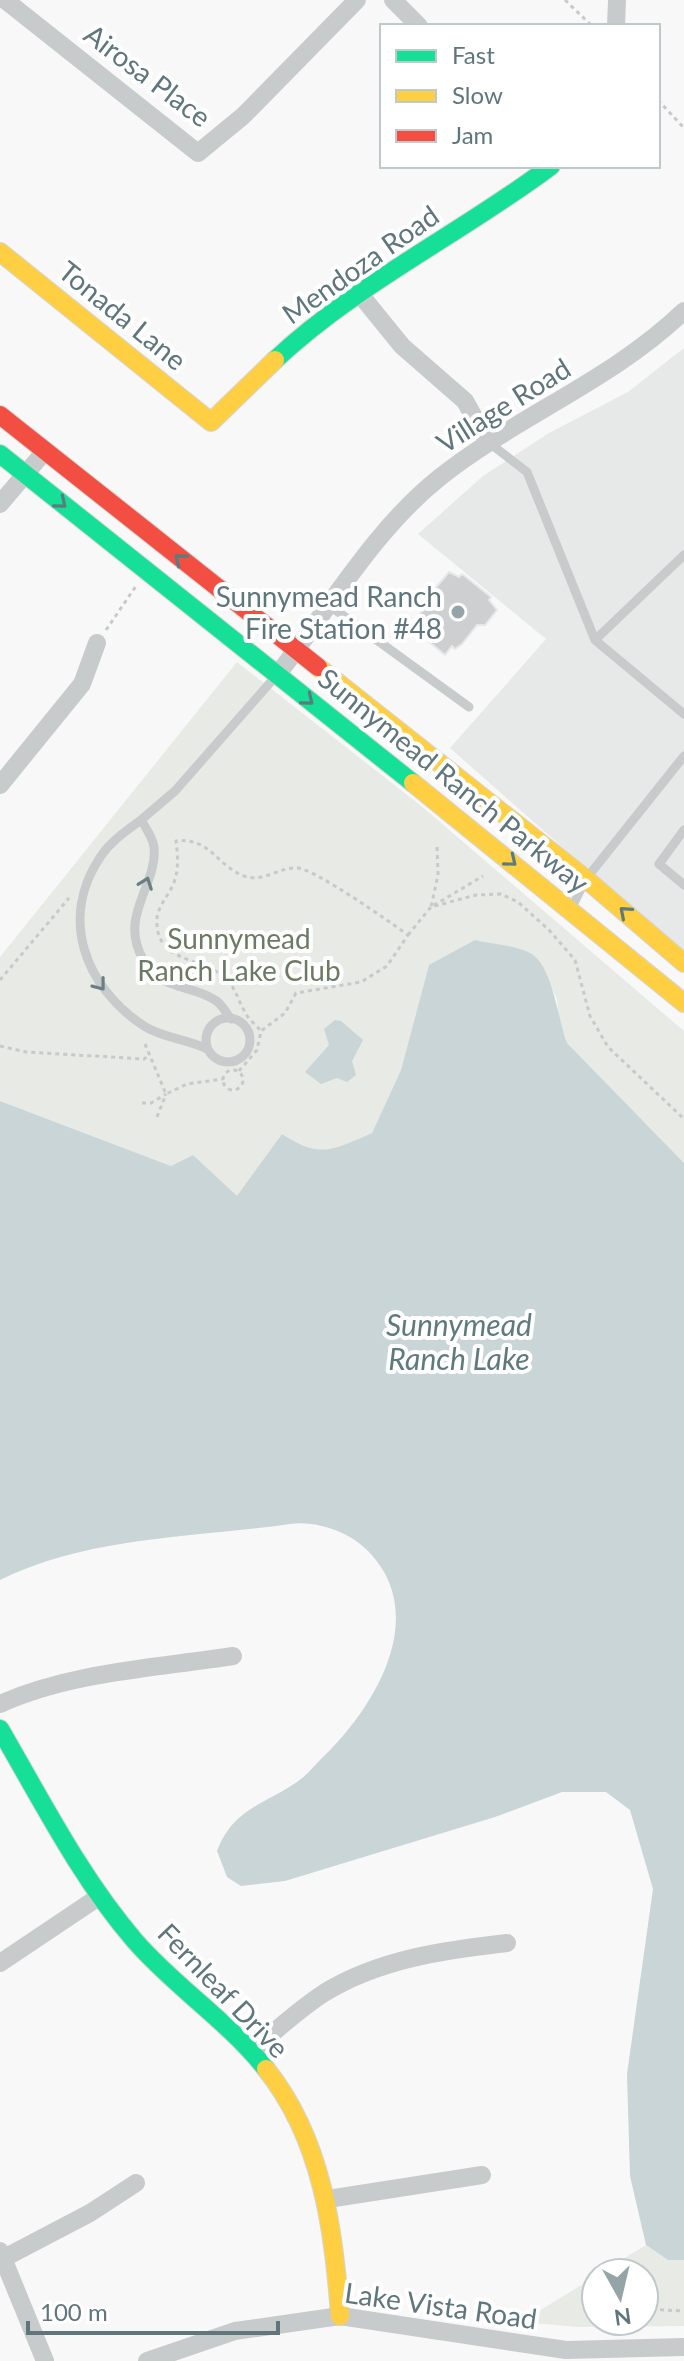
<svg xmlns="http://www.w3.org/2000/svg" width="684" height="2361" font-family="Lato,sans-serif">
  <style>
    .built { fill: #e6e9e8 }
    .park { fill: #e8eae5 }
    .water { fill: #c9d5d6 }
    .building { fill: #cdcfd0; stroke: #e8e8e8; stroke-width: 2 }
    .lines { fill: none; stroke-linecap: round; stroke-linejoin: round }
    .fast-casing { stroke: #d4d5d6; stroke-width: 20 }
    .slow-casing { stroke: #d4d5d6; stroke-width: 20 }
    .jam-casing { stroke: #d4d5d6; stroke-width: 20 }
    .path { stroke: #c8c9ca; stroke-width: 3; stroke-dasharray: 4 4; stroke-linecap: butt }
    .lane { stroke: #c8cbcc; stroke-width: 9 }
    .street { stroke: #c8cbcc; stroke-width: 18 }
    .fast { stroke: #16e098; stroke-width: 18 }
    .slow { stroke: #ffcf43; stroke-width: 18 }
    .jam { stroke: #f24e42; stroke-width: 18 }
    .oneway { stroke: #5b7b7d }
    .oneway2 { stroke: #6a7e84 }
    .poi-dot { fill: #95a4a7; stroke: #fff; stroke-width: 3 }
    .labels { text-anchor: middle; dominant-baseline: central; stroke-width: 8; stroke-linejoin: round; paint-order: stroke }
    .street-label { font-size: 28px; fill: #5f767c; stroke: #fff }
    .poi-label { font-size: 28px; fill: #5f767c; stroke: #fff; text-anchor: end }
    .park-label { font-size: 28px; fill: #6c7a63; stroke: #fff }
    .water-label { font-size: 30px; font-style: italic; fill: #5f7a7c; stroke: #fff }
  </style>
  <rect width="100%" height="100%" fill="#f8f8f8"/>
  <path class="built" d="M684,348V955L450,748L546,639L418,534L483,476L549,433L628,392Z"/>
  <path class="park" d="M237,662L420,805L684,1031V1163L567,1043L560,1026L557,999L538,960L429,965L401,1070L372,1133C333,1150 321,1159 282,1134L237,1197L193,1155L171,1166L0,1101V957Z
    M646,2245L668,2260H684V2326L579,2327L521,2322L596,2276V2321H644V2273H600Z"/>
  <path class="water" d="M475,940C491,944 515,945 530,953C553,965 558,1021 567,1043L684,1163V2260H668L646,2245L630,2176L627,2074L653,1889L630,1810L606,1792H562L495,1817L285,1881L241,1886L227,1877L217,1851C233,1809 263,1805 297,1782C306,1776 315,1765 323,1757C375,1707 431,1615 368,1551C350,1532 316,1520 290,1524C192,1538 90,1536 0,1580V1101L171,1166L193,1155L237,1196L282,1134C320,1159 333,1150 372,1133L401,1070L429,965Z
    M335,1020L341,1021L363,1040L352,1061L356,1075L347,1082L337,1078L321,1084L305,1072L329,1045L324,1029Z"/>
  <path class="building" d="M449,572L459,577L462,574L491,597L489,600L497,610L485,625H477L462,644L455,649L452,646L445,655L427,640L429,637L422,632L429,624L420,614L426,606L423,603Z"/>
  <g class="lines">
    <defs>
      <path id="fast" d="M275,360C357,283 462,233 551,166
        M0,454L413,783
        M0,1729C42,1801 80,1877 135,1941C175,1987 228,2021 266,2069"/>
      <path id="slow" d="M0,252L211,422L275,360
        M318,667L586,879L684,963
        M413,783L684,1003
        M266,2069C322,2139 334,2230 340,2316"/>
      <path id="jam" d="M0,415L318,667"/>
    </defs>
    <use href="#fast" class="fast-casing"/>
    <use href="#slow" class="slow-casing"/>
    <use href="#jam" class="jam-casing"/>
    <path class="path" d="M565,0L592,26
      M658,100L684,128
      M106,630L136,586
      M437,847L438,875L431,907L483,876
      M408,935L431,907L476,895L501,894L518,902L549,930L575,960L590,1016L608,1047L684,1119
      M0,980L69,898
      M145,1044L166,1094L187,1084L223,1079
      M0,1046L26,1052L144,1059L148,1056
      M223 1080a10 10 0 1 1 20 0a10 10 0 1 1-20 0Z
      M239,1071L257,1050L261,1031L285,1013L296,993L361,982L387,966L408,935C390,922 316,870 298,868C281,866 263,883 244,876C217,866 210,837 176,841C178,856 179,871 173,885C167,898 155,909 157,925C159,959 195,958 217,972C237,986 235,995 245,1012C248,1019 256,1025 261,1031
      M142,1103H151L166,1094
      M157,1117L166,1094
      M644,2309L684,2311
      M624,2330L627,2321"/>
    <path class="lane" d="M488,442L527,472L595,640
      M684,555L595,640L684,714
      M330,606L469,707
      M141,820L175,791L276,676
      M684,830L659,864L684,885
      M572,907L586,879L684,756
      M206 1040a22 22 0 1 1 44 0a22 22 0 1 1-44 0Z
      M207,1049C188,1039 162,1038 144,1026C86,988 58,919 101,856C111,841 126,831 141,820C146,828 153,838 154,847C158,885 118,916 143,959C162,992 189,983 215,1000C222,1004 226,1013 231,1019"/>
    <path class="street" d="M5,0L198,153L243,116L357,0
      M393,0L419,26
      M616,26L617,0
      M359,293L402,346L465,401L488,442
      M0,504L45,451
      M277,675C329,609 373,531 439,478C517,416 611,381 684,311
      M0,785L82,684L97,643
      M0,1704C71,1672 156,1668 233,1656
      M0,1963L100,1896
      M252,2051C275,2031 298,2010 324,1993C379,1959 445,1950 507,1943
      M328,2199L482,2175
      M0,2251L45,2361
      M4,2258L90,2213L136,2183
      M147,2361L235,2331L340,2316L566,2350L684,2347"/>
    <use href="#fast" class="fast"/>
    <use href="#slow" class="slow"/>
    <use href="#jam" class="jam"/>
  </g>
  <defs><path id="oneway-chevron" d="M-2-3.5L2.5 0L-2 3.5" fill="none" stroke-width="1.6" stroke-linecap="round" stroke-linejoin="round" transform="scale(2)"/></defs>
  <g class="oneway">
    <use href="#oneway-chevron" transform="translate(61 503) rotate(39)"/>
    <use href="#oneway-chevron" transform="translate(180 559) rotate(-141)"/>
    <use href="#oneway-chevron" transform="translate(308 700) rotate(39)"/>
    <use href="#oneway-chevron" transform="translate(511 861) rotate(39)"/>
    <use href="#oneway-chevron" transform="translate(625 912) rotate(-139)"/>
  </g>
  <g class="oneway2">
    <use href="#oneway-chevron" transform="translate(146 883) rotate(-70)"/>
    <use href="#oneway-chevron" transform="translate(100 985) rotate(52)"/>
  </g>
  <circle class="poi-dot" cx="458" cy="612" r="8"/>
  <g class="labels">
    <g class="street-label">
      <text transform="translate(148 75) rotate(37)">Airosa Place</text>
      <text transform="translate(360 264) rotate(-35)">Mendoza Road</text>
      <text transform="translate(123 315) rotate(39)">Tonada Lane</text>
      <text transform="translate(503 405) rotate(-32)">Village Road</text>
      <text transform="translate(454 780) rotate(39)">Sunnymead Ranch Parkway</text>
      <text transform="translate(224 1990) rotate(46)">Fernleaf Drive</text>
      <text transform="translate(441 2305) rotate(8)">Lake Vista Road</text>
    </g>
    <g class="poi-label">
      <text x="442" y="596">Sunnymead Ranch<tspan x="442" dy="32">Fire Station #48</tspan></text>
    </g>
    <g class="park-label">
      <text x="239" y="938">Sunnymead<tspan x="239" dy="32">Ranch Lake Club</tspan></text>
    </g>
    <g class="water-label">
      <text x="459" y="1324">Sunnymead<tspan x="459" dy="34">Ranch Lake</tspan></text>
    </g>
  </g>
  <rect x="380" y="24" width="280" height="144" fill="#ffffff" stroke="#bfc8cb" stroke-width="2"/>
  <rect x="396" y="50" width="40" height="12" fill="#16e098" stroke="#bfc8cb" stroke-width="2"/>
  <text x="452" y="64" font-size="24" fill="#5f767c">Fast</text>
  <rect x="396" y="90" width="40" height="12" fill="#ffcf43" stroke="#bfc8cb" stroke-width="2"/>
  <text x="452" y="104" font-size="24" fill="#5f767c">Slow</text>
  <rect x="396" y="130" width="40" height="12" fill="#f24e42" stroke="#bfc8cb" stroke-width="2"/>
  <text x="452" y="144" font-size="24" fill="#5f767c">Jam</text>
  <g transform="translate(620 2297) rotate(172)"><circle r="38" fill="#ffffff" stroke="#bfc8cb" stroke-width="2"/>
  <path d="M0-6L14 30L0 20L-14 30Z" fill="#95a4a7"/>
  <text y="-12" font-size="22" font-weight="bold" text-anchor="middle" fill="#5f767c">N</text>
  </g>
  <path d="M28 2321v12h250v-12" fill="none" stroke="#5f767c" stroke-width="4"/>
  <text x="40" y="2321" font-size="24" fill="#5f767c" stroke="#ffffff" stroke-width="6" paint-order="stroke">100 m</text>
</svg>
